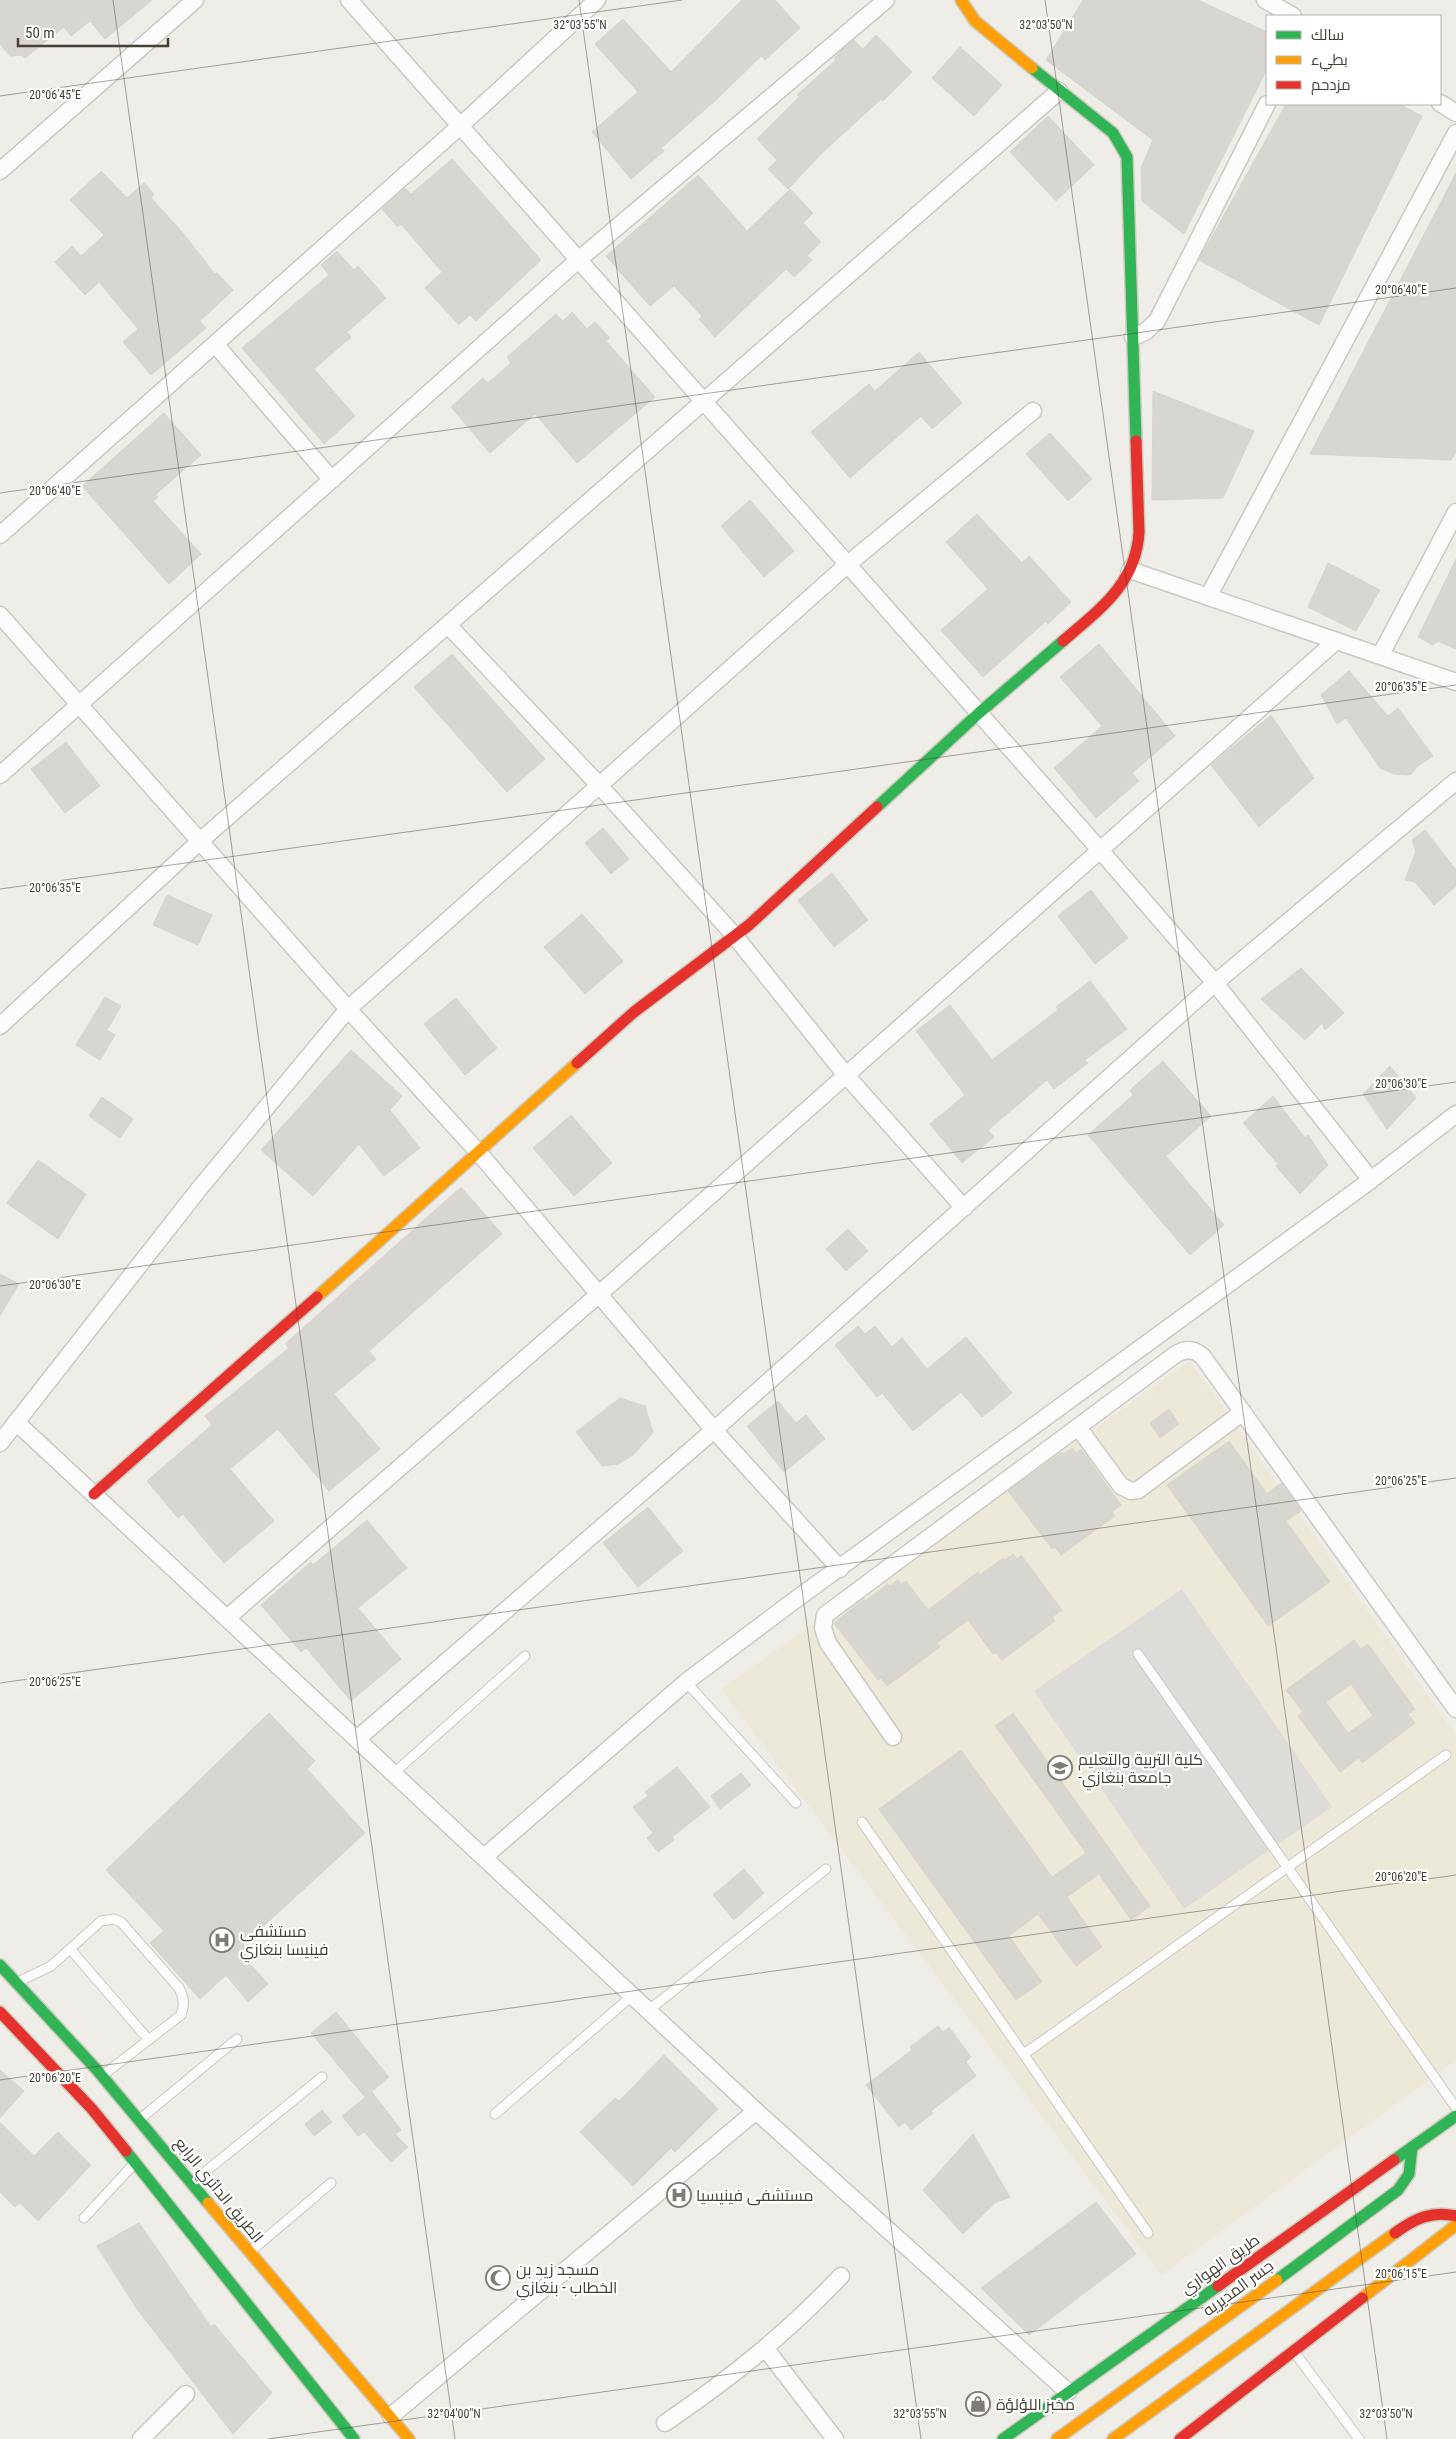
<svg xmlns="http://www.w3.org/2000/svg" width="1456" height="2439" font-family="'Roboto Condensed',Cairo,sans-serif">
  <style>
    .education { fill: #ede9d9 }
    .parking { fill: #dedcd8 }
    .building { fill: #d8d6d0; stroke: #d7d4cd; fill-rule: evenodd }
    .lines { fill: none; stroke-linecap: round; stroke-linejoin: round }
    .lane-casing { stroke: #cbc9c4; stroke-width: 11 }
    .street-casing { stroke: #cbc9c4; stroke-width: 19 }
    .fast-casing { stroke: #cecbbe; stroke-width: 14 }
    .slow-casing { stroke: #cecbbe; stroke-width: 14 }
    .jam-casing { stroke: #cecbbe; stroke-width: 14 }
    .lane { stroke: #fcfcfc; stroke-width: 9 }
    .street { stroke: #fcfcfc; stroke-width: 16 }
    .fast { stroke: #30b455; stroke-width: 11 }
    .slow { stroke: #ff9f0a; stroke-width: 11 }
    .jam { stroke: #e5322d; stroke-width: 11 }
    .ticks { fill: none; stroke: #453f34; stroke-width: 1; stroke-opacity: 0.45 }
    .labels { text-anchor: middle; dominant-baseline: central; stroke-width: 4.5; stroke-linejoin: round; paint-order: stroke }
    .poi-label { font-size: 16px; fill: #453f34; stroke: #fff; text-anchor: start }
    .street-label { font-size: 16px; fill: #453f34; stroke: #fff }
    .ticks-label { font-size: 12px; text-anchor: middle; fill: #453f34; stroke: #fff; stroke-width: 4.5; stroke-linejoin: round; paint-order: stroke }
  </style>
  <rect width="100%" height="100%" fill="#eeede8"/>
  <path class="education" d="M1190,1361L1456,1735V2060L1161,2275L721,1689Z"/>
  <path class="parking" d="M1182,1589L1332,1807L1184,1909L1034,1691Z"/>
  <path class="building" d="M0,0H152L105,39L90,21L71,36L64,27L25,58L22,55L10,56L0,44Z
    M742,0H775L800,28L765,60L761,56L716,100L661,148L664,151L631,179L592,132L638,92L595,44L623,19L671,72Z
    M1083,0H1198L1267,32V69L1184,234L1142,201L1141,168L1153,140L1046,60Z
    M876,35L912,72L883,101L881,99L822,153L788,189L768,169L777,160L757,139L799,97L797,95L836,60L834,58L843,49L854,40L863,49Z
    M960,47L1002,85L974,116L932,78Z
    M1286,104H1399L1422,116L1319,325L1199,260Z
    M1048,116L1094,165L1056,201L1010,152Z
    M452,159L541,260L476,321L470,315L459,325L425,288L442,272L401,224L398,227L382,209L405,188L411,194Z
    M101,171L127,198L144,183L154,194L151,198L182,232L215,274L217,273L233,290L200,321L206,328L151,375L123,342L138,329L99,282L85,295L55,262L72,246L81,256L104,235L70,200Z
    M1456,173V452L1451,460L1310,454Z
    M698,175L747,231L790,189L813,213L803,223L821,242L807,256L812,260L794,277L786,269L715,337L699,319L702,316L674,286L650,306L606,256Z
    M337,251L354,270L358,266L386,298L347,332L351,337L314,369L355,416L324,444L242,348L329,275L321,265Z
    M572,312L587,329L595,322L610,338L606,341L655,397L577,463L535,414L490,453L451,407L483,378L488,383L511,363L507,357L556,314L563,321Z
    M919,352L962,403L932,429L921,416L850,478L811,432L869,384L875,391Z
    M1153,391L1254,431L1223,498L1152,500Z
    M164,413L201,455L155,495L158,497L153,501L201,554L169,584L82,486Z
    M1050,433L1092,479L1068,501L1026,454Z
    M750,500L794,551L764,577L721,526Z
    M977,514L1022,563L1029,556L1071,602L1048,624L1046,621L983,677L941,630L988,589L946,542Z
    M1456,559V649L1438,641L1433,645L1418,637Z
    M1328,563L1380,590L1356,631L1308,607Z
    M1099,644L1175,736L1132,773L1139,781L1096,818L1054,768L1102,726L1060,677Z
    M452,654L545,759L507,792L414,687Z
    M1349,671L1388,716L1398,708L1433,756L1419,765L1410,775L1394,774L1380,768L1346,718L1337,724L1321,695Z
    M1271,715L1314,778L1259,827L1211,765Z
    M66,742L100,786L65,813L31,769Z
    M603,828L629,859L611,874L585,843Z
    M1425,830L1456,870V886L1434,905L1415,882L1405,880L1416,851L1412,840Z
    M832,873L868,920L834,947L798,900Z
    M1091,890L1128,938L1095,964L1058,916Z
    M167,895L212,915L198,945L153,925Z
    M582,914L623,961L585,994L544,947Z
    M1301,968L1344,1013L1325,1030L1322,1023L1305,1040L1261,999Z
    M1090,981L1127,1029L1085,1060L1088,1063L1054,1089L1047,1080L988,1130L994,1137L962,1163L930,1124L965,1095L916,1031L950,1005L992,1060L1058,1010L1056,1007Z
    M105,997L121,1006L107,1030L115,1035L100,1060L76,1045Z
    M456,998L497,1048L465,1075L424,1024Z
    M351,1050L402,1096L390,1110L420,1148L384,1176L359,1144L313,1196L261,1150Z
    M1163,1061L1211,1116L1166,1156L1224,1225L1190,1255L1088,1135L1133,1095L1130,1090Z
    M1390,1066L1416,1098L1387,1129L1363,1094Z
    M1273,1096L1305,1138L1308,1135L1328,1165L1300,1194L1276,1166L1278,1164L1243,1123Z
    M102,1097L133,1119L120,1138L89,1116Z
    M571,1115L612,1163L574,1196L533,1148Z
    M38,1160L86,1194L58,1239L7,1203Z
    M461,1187L502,1234L369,1351L376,1359L334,1394L380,1449L329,1491L278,1429L230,1469L274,1521L224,1563L183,1514L178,1518L147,1481L212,1425L205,1416L289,1348L285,1344Z
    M848,1229L868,1251L846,1271L826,1249Z
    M0,1274L19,1284L0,1316Z
    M858,1326L865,1334L875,1326L892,1347L902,1338L927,1369L966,1337L1012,1393L982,1417L961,1392L913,1431L882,1393L877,1397L835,1345Z
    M620,1398L645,1406L653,1433L633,1455L618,1464L602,1466L576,1432Z
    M778,1401L796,1423L806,1415L825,1439L784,1472L747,1426Z
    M1169,1409L1179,1424L1160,1438L1150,1423Z
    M1229,1441L1267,1494L1281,1483L1301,1511L1286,1521L1330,1582L1268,1626L1167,1485Z
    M1072,1448L1076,1453L1081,1449L1121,1505L1112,1512L1115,1516L1061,1555L1055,1547L1052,1549L1008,1491L1062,1452L1064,1454Z
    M648,1507L683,1551L638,1587L603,1543Z
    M367,1520L407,1568L358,1608L401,1659L351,1701L306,1648L301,1652L261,1605L311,1562L313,1565Z
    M1013,1554L1017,1559L1021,1555L1062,1610L1052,1617L1055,1621L1002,1660L996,1652L993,1654L968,1620L937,1643L940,1647L887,1686L881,1678L878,1680L834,1623L864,1599L865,1601L888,1584L890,1586L898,1580L901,1584L906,1581L928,1610L978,1572L980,1575L1003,1558L1005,1560Z
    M1354,1640L1361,1649L1368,1644L1415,1709L1408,1714L1415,1723L1362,1763L1359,1758L1340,1772L1298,1716L1303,1712L1286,1690ZM1351,1684L1373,1716L1348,1733L1326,1702Z
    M269,1713L315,1761L307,1769L365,1833L243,1945L250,1953L245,1958L268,1984L248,2002L226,1975L200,1999L150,1943L164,1931L106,1870Z
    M1013,1713L1150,1906L1131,1920L1099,1874L1067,1897L1102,1947L1076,1966L1038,1914L1009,1936L1042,1982L1016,2000L879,1809L961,1750L1052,1877L1086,1853L995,1726Z
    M677,1767L710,1807L672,1837L674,1840L658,1852L647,1838L653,1833L633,1807L648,1796L645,1792Z
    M741,1773L751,1785L720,1809L711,1796Z
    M744,1869L764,1893L734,1920L713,1895Z
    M336,2012L389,2077L365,2097L311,2033Z
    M938,2026L943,2032L949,2027L971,2057L966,2062L976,2076L931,2111L933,2113L911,2130L905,2122L899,2127L866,2085L912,2050L910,2047Z
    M664,2055L718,2109L675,2152L671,2148L633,2186L580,2132L615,2098L619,2101Z
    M0,2070L24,2091L0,2118Z
    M372,2092L401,2130L395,2134L408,2147L391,2162L364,2132L358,2136L342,2116Z
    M322,2110L332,2122L314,2136L305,2124Z
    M0,2122L34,2156L58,2132L91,2165L38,2221L20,2203L15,2207L0,2192Z
    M973,2134L1010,2197L995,2203L963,2234L923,2190Z
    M1096,2202L1136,2254L1029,2335L981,2288Z
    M139,2223L211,2327L214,2324L272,2393L233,2434L137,2309L97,2246Z"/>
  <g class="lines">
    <defs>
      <path id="lane" d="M1138,1654L1456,2108
        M686,1682L796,1803
        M394,1773L525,1656
        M862,1822L1148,2233
        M71,1950L148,2039
        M20,1981L51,1966L101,1921L114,1919L121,1922L179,1988C184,1997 185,2005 181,2015L103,2075
        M649,2010L826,1869
        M1024,2054L1446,1755
        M495,2114L633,1995
        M140,2119L237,2039
        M194,2181L322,2077
        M84,2218L133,2165
        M251,2251L331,2183
        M1295,2353L1359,2439"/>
      <path id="street" d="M349,0L1100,850L1215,983L1371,1180
        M1265,0L1293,16
        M1440,103L1456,113
        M0,171L195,0
        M1133,337L1145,332L1157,321L1267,104
        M215,344L332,480
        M0,535L459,127L597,0
        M1130,570L1456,682
        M1208,597L1456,133
        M0,615L348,1009L479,1153L714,1430L357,1739
        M448,625L598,784L734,935L845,1074L964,1208
        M1380,656L1456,512
        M0,775L577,261L886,0
        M0,1026L199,842L1059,91
        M16,1422L756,2111L1068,2392
        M1078,1427L1121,1486L1131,1491L1138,1490L1243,1412
        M0,1443L199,1189L348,1009L848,564L1033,411
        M840,1569L714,1430L1215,983L1456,781
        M227,1618L598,1295L1336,641
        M893,1737L828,1643L823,1628L825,1615L1176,1354C1186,1348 1195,1349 1203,1357L1456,1709
        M484,1857L686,1682L791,1603L1371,1180L1456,1114
        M766,2349L835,2439
        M391,2416L756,2111
        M665,2423C732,2377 785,2335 841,2276
        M141,2439L186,2394"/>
      <path id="fast" d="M1032,68L1113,133L1127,157L1136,441
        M877,807L979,713L1063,641
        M0,1965L97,2070L208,2203
        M126,2151L354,2439
        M1394,2160L1456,2116
        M1277,2280L1398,2190L1409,2174L1412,2147
        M1003,2439L1218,2286"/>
      <path id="slow" d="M961,0L975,21L1032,68
        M317,1297L577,1063
        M208,2203L409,2439
        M1362,2298L1456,2225
        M1057,2439L1277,2280
        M1113,2439L1395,2233"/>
      <path id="jam" d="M1063,641C1100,609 1136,584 1139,532L1136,441
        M577,1063L634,1012L749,925L877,807
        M94,1494L317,1297
        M0,2012L92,2109L126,2151
        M1395,2233C1414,2219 1432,2210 1456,2216
        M1218,2286L1394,2160
        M1180,2439L1362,2298"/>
    </defs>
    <use href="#lane" class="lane-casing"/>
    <use href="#street" class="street-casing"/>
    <use href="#fast" class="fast-casing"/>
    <use href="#slow" class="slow-casing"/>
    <use href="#jam" class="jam-casing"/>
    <use href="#lane" class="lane"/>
    <use href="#street" class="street"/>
    <use href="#fast" class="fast"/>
    <use href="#slow" class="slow"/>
    <use href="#jam" class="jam"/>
  </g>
  <path class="ticks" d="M113,0L455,2439M579,0L921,2439M1045,0L1387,2439M0,96L682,0M0,493L1456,288M0,889L1456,685M0,1286L1456,1082M0,1683L1456,1478M0,2080L1456,1875M268,2439L1456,2272"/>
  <defs>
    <symbol id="university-ring" viewBox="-11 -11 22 22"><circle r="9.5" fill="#fff" stroke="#807c73" stroke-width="1.5"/><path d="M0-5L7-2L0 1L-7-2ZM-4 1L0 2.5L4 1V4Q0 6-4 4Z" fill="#807c73"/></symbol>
    <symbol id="hospital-ring" viewBox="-11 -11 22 22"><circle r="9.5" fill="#fff" stroke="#807c73" stroke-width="1.5"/><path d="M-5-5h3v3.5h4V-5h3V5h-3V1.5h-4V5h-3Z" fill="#807c73"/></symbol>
    <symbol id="mosque-ring" viewBox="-11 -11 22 22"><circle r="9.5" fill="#fff" stroke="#807c73" stroke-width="1.5"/><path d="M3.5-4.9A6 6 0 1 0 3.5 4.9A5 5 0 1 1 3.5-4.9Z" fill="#807c73"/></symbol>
    <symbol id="shop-ring" viewBox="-11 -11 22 22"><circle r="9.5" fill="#fff" stroke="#807c73" stroke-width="1.5"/><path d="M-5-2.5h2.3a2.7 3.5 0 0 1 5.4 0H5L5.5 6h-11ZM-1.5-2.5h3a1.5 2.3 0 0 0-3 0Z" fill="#807c73"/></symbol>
  </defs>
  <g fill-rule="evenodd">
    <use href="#university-ring" x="1046" y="1754" width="28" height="28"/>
    <use href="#hospital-ring" x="208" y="1926" width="28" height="28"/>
    <use href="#hospital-ring" x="665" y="2181" width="28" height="28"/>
    <use href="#mosque-ring" x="484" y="2264" width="28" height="28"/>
    <use href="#shop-ring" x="964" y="2390" width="28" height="28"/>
  </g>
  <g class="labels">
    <g class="poi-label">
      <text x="1078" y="1759">كلية التربية والتعليم<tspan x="1078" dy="18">-جامعة بنغازي</tspan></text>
      <text x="240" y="1931">مستشفى<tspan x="240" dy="18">فينيسا بنغازي</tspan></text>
      <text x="696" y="2195">مستشفى فينيسيا</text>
      <text x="516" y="2269">مسجد زيد بن<tspan x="516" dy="18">الخطاب - بنغازي</tspan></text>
      <text x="996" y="2404">مخبز اللؤلؤة</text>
    </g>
    <g class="street-label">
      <text transform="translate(219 2190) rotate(51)">الطريق الدائري الرابع</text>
      <text transform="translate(1220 2264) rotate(-35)">طريق الهواري</text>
      <text transform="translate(1238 2288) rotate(-36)">جسر المديريه</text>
    </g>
  </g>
  <g class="ticks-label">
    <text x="580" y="29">32°03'55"N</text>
    <text x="1046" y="29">32°03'50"N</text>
    <text x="55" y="99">20°06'45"E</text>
    <text x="1401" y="294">20°06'40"E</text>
    <text x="55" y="495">20°06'40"E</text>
    <text x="1401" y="691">20°06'35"E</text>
    <text x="55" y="892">20°06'35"E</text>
    <text x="1401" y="1088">20°06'30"E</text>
    <text x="55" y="1289">20°06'30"E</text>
    <text x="1401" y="1485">20°06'25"E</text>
    <text x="55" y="1686">20°06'25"E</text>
    <text x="1401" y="1881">20°06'20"E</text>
    <text x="55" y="2082">20°06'20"E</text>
    <text x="1401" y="2278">20°06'15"E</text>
    <text x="454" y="2418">32°04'00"N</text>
    <text x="920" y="2418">32°03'55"N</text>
    <text x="1386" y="2418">32°03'50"N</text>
  </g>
  <rect x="1266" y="15" width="175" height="90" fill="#ffffff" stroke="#b5b2ae"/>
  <rect x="1276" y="31" width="25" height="8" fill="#30b455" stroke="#b5b2ae"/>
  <text x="1311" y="40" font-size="15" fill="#453f34">سالك</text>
  <rect x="1276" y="56" width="25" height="8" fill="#ff9f0a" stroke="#b5b2ae"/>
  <text x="1311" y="65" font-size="15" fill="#453f34">بطيء</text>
  <rect x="1276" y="81" width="25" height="8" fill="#e5322d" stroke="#b5b2ae"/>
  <text x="1311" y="90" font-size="15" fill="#453f34">مزدحم</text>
  <path d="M18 38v8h150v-8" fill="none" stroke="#453f34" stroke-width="2.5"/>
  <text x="25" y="38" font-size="15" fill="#453f34" stroke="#ffffff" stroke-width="4" paint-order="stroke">50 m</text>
</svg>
